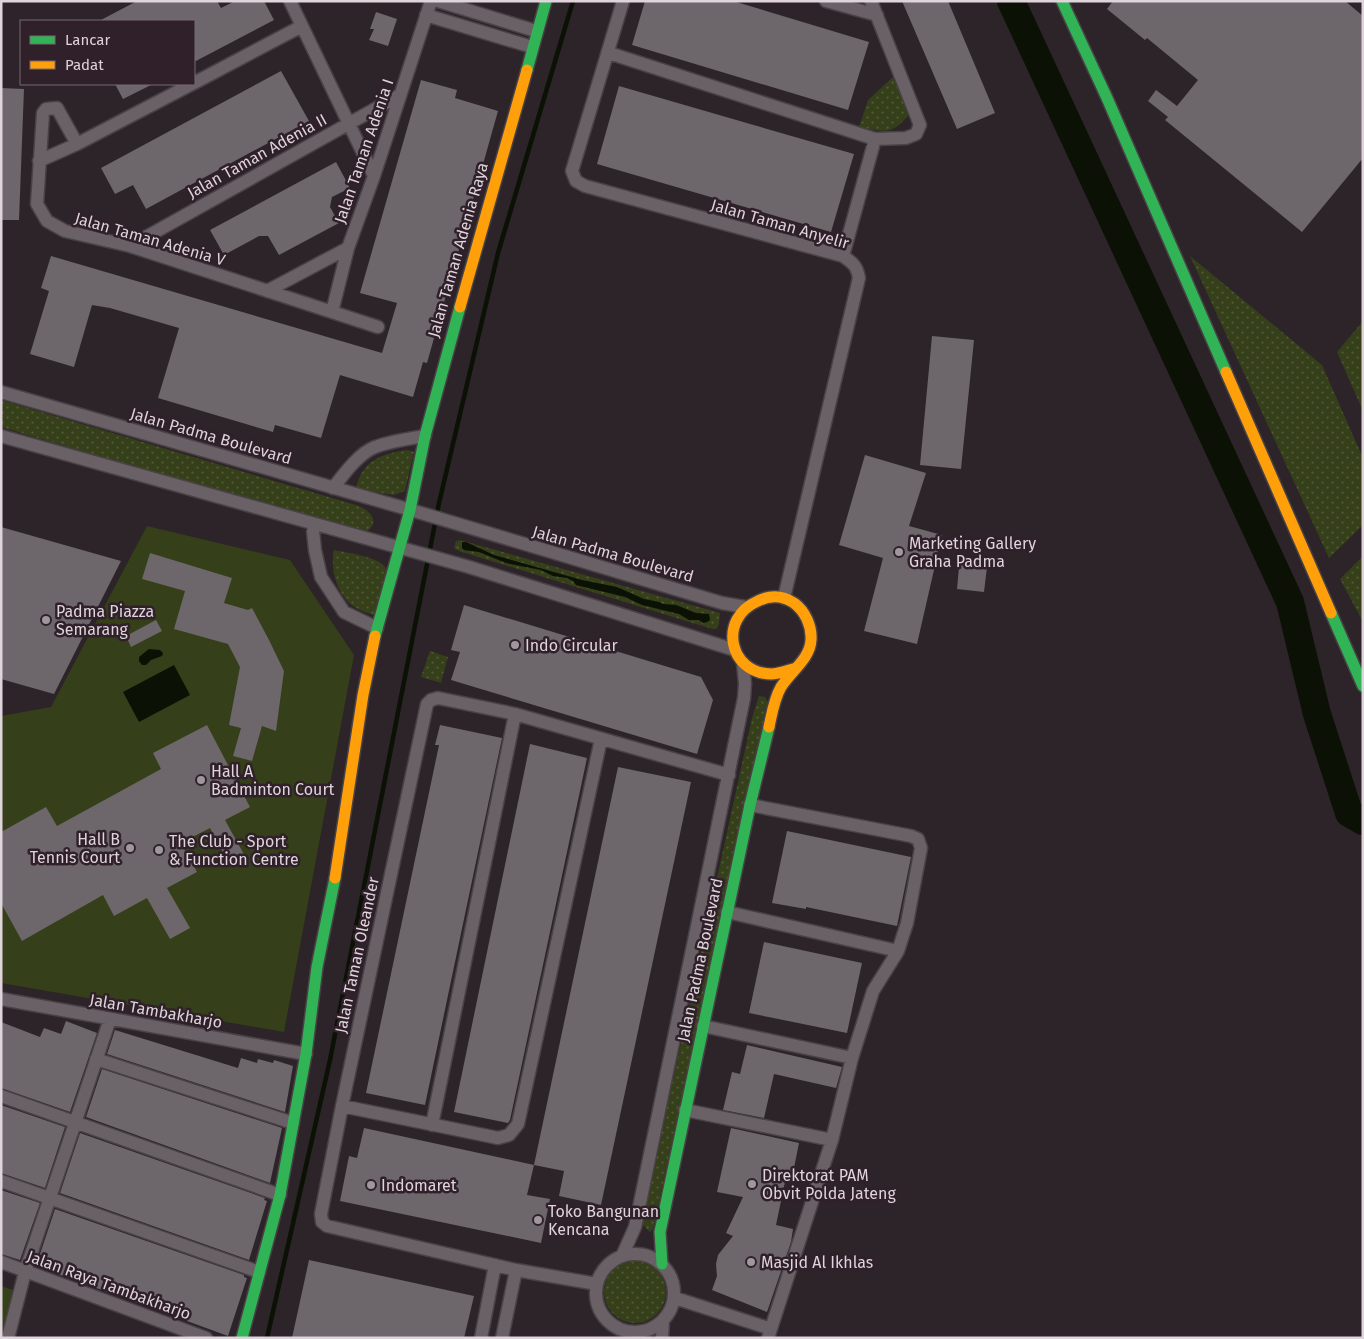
<svg xmlns="http://www.w3.org/2000/svg" width="1364" height="1339" font-family="'Fira Sans',sans-serif">
  <style>
    .green { fill: url(#green-dots) }
    .pitch { fill: #353f19 }
    .water { fill: #0b1104 }
    .lines { fill: none; stroke-linecap: round; stroke-linejoin: round }
    .stream { stroke: #0b1104; stroke-width: 4.5 }
    .river { stroke: #0b1104; stroke-width: 28 }
    .building { fill: #6d666a }
    .street-casing { stroke: #484146; stroke-width: 15 }
    .fast-casing { stroke: #484146; stroke-width: 14 }
    .slow-casing { stroke: #484146; stroke-width: 14 }
    .street { stroke: #696166; stroke-width: 12 }
    .fast { stroke: #30b455; stroke-width: 11 }
    .slow { stroke: #ff9f0a; stroke-width: 11 }
    .poi-dot { fill: #a0969d; stroke: #30202a; stroke-width: 2 }
    .labels { text-anchor: middle; dominant-baseline: central; stroke-width: 5; stroke-linejoin: round; paint-order: stroke }
    .street-label { font-size: 16px; fill: #dfd4db; stroke: #30202a }
    .poi-label { font-size: 16px; fill: #dfd4db; stroke: #30202a; text-anchor: start }
  </style>
  <defs>
    <pattern id="green-dots" width="8" height="8" patternUnits="userSpaceOnUse" patternTransform="scale(1.25)"><rect width="8" height="8" fill="#353f19"/><path d="M2 2h.1M6 6h.1" fill="none" stroke="#525a3a" stroke-width="1.8" stroke-linecap="round"/></pattern>
  </defs>
  <rect width="100%" height="100%" fill="#2c2429"/>
  <path class="green" d="M893,77L909,105L910,113C893,136 884,132 859,127L868,100Z
    M1190,256L1322,365L1363,458V525L1329,558Z
    M1363,321V411L1337,352Z
    M1,400L359,506C372,512 381,523 364,533L352,532L1,427Z
    M408,450L414,452L405,491L394,495L356,489C361,461 382,453 408,450Z
    M460,540L720,613L719,624L716,629H713L696,624L459,551L454,548L456,541Z
    M334,550C347,553 388,557 388,574C388,584 381,606 378,617C368,613 357,610 349,603C336,590 330,568 334,550Z
    M1363,556V622L1340,579Z
    M430,651L448,657L441,683L421,677Z
    M759,696L765,697L768,702L653,1229L650,1232L643,1225V1216L752,718Z
    M604 1292a31 31 0 1 1 62 0a31 31 0 1 1-62 0Z"/>
  <path class="pitch" d="M147,526L290,560L354,655L284,1032L1,983V716L51,707Z
    M1,1286L16,1291L4,1338H1Z"/>
  <path class="water" d="M462,542H466L494,555L582,580L617,587L644,599L659,602L663,604L676,605L696,613L709,614L710,620L707,622L703,623L699,620H689L679,614L642,605L625,597L576,585L573,581L567,578L553,576L541,570L506,563L479,552L464,550L462,548Z
    M149,649L160,650L163,653L162,656L151,660L146,665H142L139,661V657Z
    M174,665L190,695L139,722L123,692Z"/>
  <g class="lines">
    <path class="stream" d="M267,1338L330,1060L439,503L498,253L573,1"/>
    <path class="river" d="M1011,1L1290,602L1317,714L1349,813L1363,821"/>
  </g>
  <path class="building" d="M137,1H217L221,8L235,1H264L274,20L194,62V21H99Z
    M645,1H733L869,42L848,110L632,45Z
    M902,1H948L995,113L957,129Z
    M1113,1H1345L1363,16V158L1302,232L1165,120L1168,117L1148,101L1156,90L1177,106L1198,80L1147,38L1145,40L1107,9Z
    M376,12L397,19L388,46L369,40L374,29H370Z
    M281,71L309,121L146,209L133,185L115,194L101,168Z
    M421,80L457,90L455,98L498,111L427,363L423,362L413,397L340,375L321,438L275,425L273,432L158,398L179,328L110,308L92,305L74,367L30,354L49,291L41,288L51,256L382,353L397,303L360,293Z
    M115,84H153L123,99Z
    M619,86L854,154L831,232L597,164Z
    M1,88L24,89L19,220H1Z
    M336,162L350,188L332,197L330,207L339,223L279,255L268,236H259L224,255L210,230Z
    M932,336L974,340L961,469L920,465Z
    M865,455L926,473L909,526L942,535L917,644L864,631L883,558L839,545Z
    M1,527L121,561L54,694L1,679Z
    M150,553L232,578L224,603L248,610L252,608L269,640L284,671L276,731L262,726L252,761L233,756L241,728L229,725L240,667L228,644L174,629L185,591L142,579Z
    M960,556L988,559L984,592L957,589Z
    M464,605L701,677L713,700L697,754L451,680L460,652L451,650Z
    M156,620L162,631L131,647L126,636Z
    M207,725L250,807L225,820L246,858L230,866L210,828L181,843L197,872L167,888L190,928L170,939L147,898L114,916L103,895L22,941L1,903V832L46,807L57,826L161,769L153,753Z
    M440,725L502,738L425,1105L366,1093L439,745H435Z
    M530,744L587,758L510,1120L508,1123L454,1112Z
    M618,767L691,782L601,1205L559,1196L564,1171L534,1165Z
    M787,831L911,857L897,926L806,907V909L772,903Z
    M764,942L862,963L847,1033L749,1013Z
    M66,1021L97,1033L70,1112L1,1088V1022L40,1037L44,1028L61,1034Z
    M115,1030L238,1068L241,1058L257,1063L258,1059L273,1063L274,1060L293,1066L285,1112L107,1054Z
    M747,1045L842,1067L836,1088L774,1074L764,1118L723,1110L732,1072L740,1074Z
    M102,1069L282,1128L270,1183L86,1117Z
    M1,1105L65,1127L45,1188L1,1173Z
    M364,1128L534,1165L527,1195L550,1199L541,1243L340,1201L349,1156L357,1158Z
    M731,1128L799,1143L792,1178L786,1177L776,1225L793,1229L791,1242L767,1312L712,1290L717,1276L716,1264L718,1255L733,1236L726,1233L743,1197L717,1192Z
    M80,1133L265,1198L264,1200L267,1201L249,1260L60,1193Z
    M1,1190L40,1203L20,1260L1,1254Z
    M55,1209L244,1275V1277L247,1278L245,1284L228,1336L36,1266Z
    M309,1260L474,1296L464,1338H292Z"/>
  <g class="lines">
    <defs>
      <path id="street" d="M290,1L374,176
        M438,1L536,31
        M623,1L572,171L576,181L585,186L843,256C853,263 857,266 859,278L784,598
        M826,1L877,15
        M426,15L532,47
        M609,53L875,139
        M194,83L302,26
        M77,144L57,108L46,109L43,113L37,204L47,221L65,231L130,246L378,327
        M39,161L77,144L192,84
        M130,246L400,95
        M843,256L875,139L906,138L916,134L920,125L871,1
        M267,291L348,248
        M332,312L348,248L374,176L431,1
        M1,392L411,510L722,603L745,607
        M1,436L469,567L735,650
        M333,488C344,474 358,454 375,447C391,441 408,439 425,436
        M314,524L313,531L315,550L321,577L344,612L377,628
        M750,805L911,836L918,839L921,848L907,923L898,951L873,991L852,1058L832,1140L768,1338
        M727,912L898,951
        M1,999L306,1054
        M703,1026L852,1058
        M96,1059L293,1123
        M1,1096L280,1195
        M342,1106L498,1138L509,1135L518,1124L601,739
        M685,1110L832,1140
        M432,1125L515,714
        M1,1181L259,1272
        M596 1293a39 39 0 1 1 78 0a39 39 0 1 1-78 0Z
        M622,1256L635,1227L744,698L745,684L743,663
        M1,1262L206,1338
        M597,1284L516,1270L327,1226L322,1222L321,1214L342,1106L427,704L431,700L438,698L515,714L729,775
        M675,1298L771,1329
        M8,1338L25,1272L110,1019
        M481,1338L495,1265
        M502,1338L516,1270
        M662,1338L663,1321"/>
      <path id="fast" d="M1062,1L1107,98L1226,372
        M527,70L546,1
        M1331,613L1363,686
        M375,636L410,510L425,436L460,307
        M662,1264L660,1232L750,805L769,727
        M242,1338L280,1195L306,1054L317,967L335,878"/>
      <path id="slow" d="M460,307L527,70
        M1226,372L1331,613
        M769,727C772,713 774,699 781,687C791,671 810,659 811,640C812,626 805,611 794,603C782,595 770,595 758,601C718,618 728,673 771,674C778,674 786,671 793,669
        M335,878L363,695L375,636"/>
    </defs>
    <use href="#street" class="street-casing"/>
    <use href="#fast" class="fast-casing"/>
    <use href="#slow" class="slow-casing"/>
    <use href="#street" class="street"/>
    <use href="#fast" class="fast"/>
    <use href="#slow" class="slow"/>
  </g>
  <g class="poi-dot">
    <circle cx="899" cy="552" r="5"/>
    <circle cx="46" cy="620" r="5"/>
    <circle cx="515" cy="645" r="5"/>
    <circle cx="201" cy="780" r="5"/>
    <circle cx="130" cy="848" r="5"/>
    <circle cx="159" cy="850" r="5"/>
    <circle cx="752" cy="1184" r="5"/>
    <circle cx="371" cy="1185" r="5"/>
    <circle cx="538" cy="1220" r="5"/>
    <circle cx="751" cy="1262" r="5"/>
  </g>
  <g class="labels">
    <g class="street-label">
      <text transform="translate(364 151) rotate(-71)">Jalan Taman Adenia I</text>
      <text transform="translate(257 156) rotate(-29)">Jalan Taman Adenia II</text>
      <text transform="translate(780 224) rotate(16)">Jalan Taman Anyelir</text>
      <text transform="translate(150 239) rotate(16)">Jalan Taman Adenia V</text>
      <text transform="translate(458 250) rotate(-74)">Jalan Taman Adenia Raya</text>
      <text transform="translate(211 436) rotate(16)">Jalan Padma Boulevard</text>
      <text transform="translate(613 554) rotate(16)">Jalan Padma Boulevard</text>
      <text transform="translate(357 955) rotate(-78)">Jalan Taman Oleander</text>
      <text transform="translate(700 960) rotate(-78)">Jalan Padma Boulevard</text>
      <text transform="translate(156 1011) rotate(10)">Jalan Tambakharjo</text>
      <text transform="translate(109 1285) rotate(20)">Jalan Raya Tambakharjo</text>
    </g>
    <g class="poi-label">
      <text x="909" y="543">Marketing Gallery<tspan x="909" dy="18">Graha Padma</tspan></text>
      <text x="56" y="611">Padma Piazza<tspan x="56" dy="18">Semarang</tspan></text>
      <text x="525" y="645">Indo Circular</text>
      <text x="211" y="771">Hall A<tspan x="211" dy="18">Badminton Court</tspan></text>
      <text x="120" y="839" text-anchor="end">Hall B<tspan x="120" dy="18">Tennis Court</tspan></text>
      <text x="169" y="841">The Club - Sport<tspan x="169" dy="18">&amp; Function Centre</tspan></text>
      <text x="762" y="1175">Direktorat PAM<tspan x="762" dy="18">Obvit Polda Jateng</tspan></text>
      <text x="381" y="1185">Indomaret</text>
      <text x="548" y="1211">Toko Bangunan<tspan x="548" dy="18">Kencana</tspan></text>
      <text x="761" y="1262">Masjid Al Ikhlas</text>
    </g>
  </g>
  <rect width="1364" height="1339" fill="none" stroke="#dfd4db" stroke-width="5"/>
  <rect x="20" y="20" width="175" height="65" fill="#30202a" stroke="#766871"/>
  <rect x="30" y="36" width="25" height="8" fill="#30b455" stroke="#766871"/>
  <text x="65" y="45" font-size="15" fill="#dfd4db">Lancar</text>
  <rect x="30" y="61" width="25" height="8" fill="#ff9f0a" stroke="#766871"/>
  <text x="65" y="70" font-size="15" fill="#dfd4db">Padat</text>
</svg>
